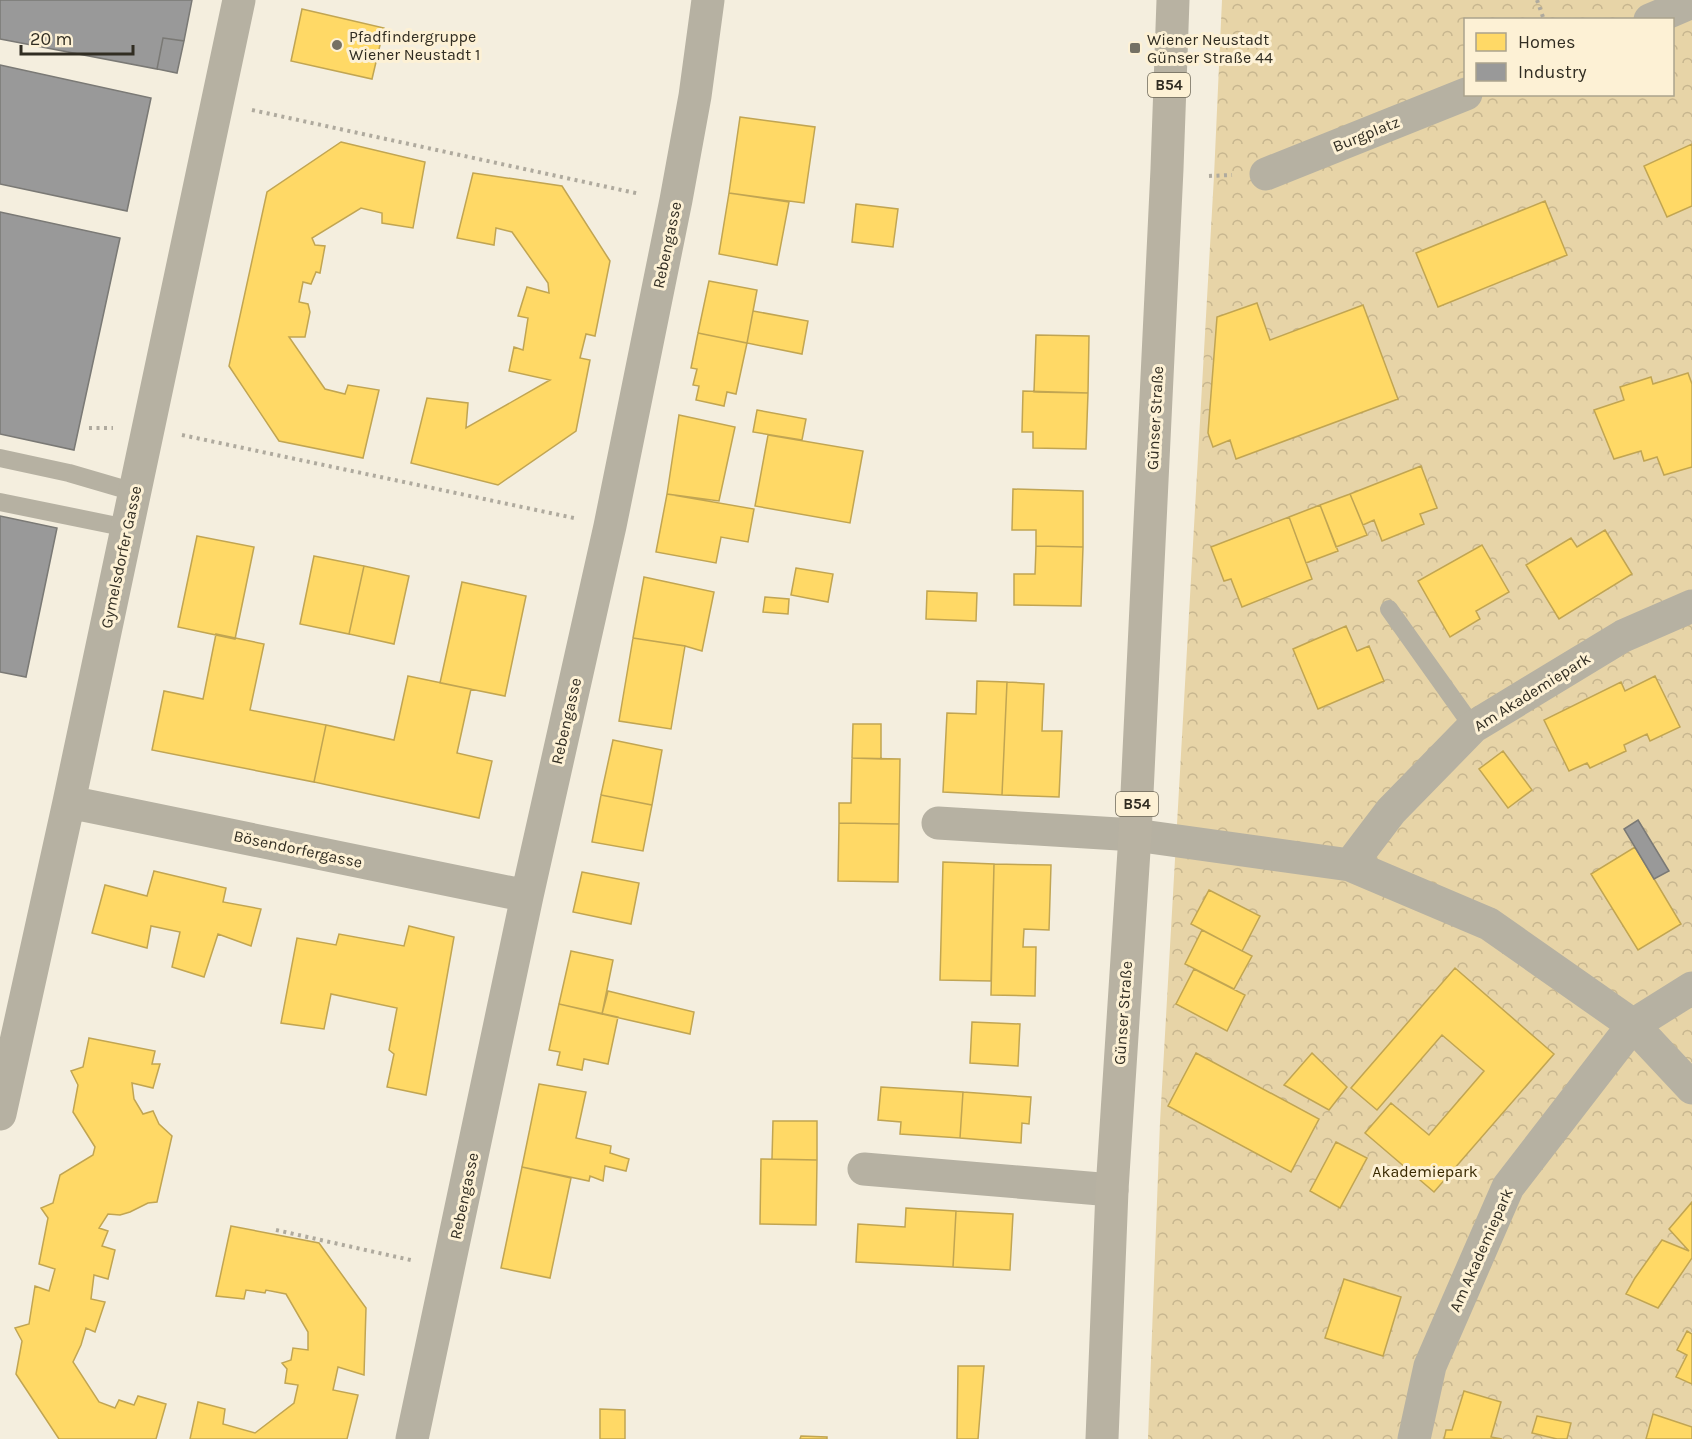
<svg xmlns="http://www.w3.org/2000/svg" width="1692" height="1439" font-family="Karla,sans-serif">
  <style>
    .park { fill: url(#park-crowns); fill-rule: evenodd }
    .homes { fill: #ffd966; stroke: #c1a552; stroke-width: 1.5 }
    .industry { fill: #999; stroke: #7a7975; stroke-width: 1.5 }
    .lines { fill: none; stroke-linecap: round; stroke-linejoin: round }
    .path { stroke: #afaa9e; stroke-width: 4; stroke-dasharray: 3 4.5; stroke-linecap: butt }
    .service { stroke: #b6b1a2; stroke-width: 18 }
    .minor { stroke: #b6b1a2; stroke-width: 33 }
    .primary { stroke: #b8b2a2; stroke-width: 33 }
    .poi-dot { fill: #757164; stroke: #fdf1d5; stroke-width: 2 }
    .labels { text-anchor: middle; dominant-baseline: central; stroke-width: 6; stroke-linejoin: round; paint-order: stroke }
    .shield { fill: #fdf1d5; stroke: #6e6858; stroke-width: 1.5 }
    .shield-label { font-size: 15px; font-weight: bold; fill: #312d22 }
    .poi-label { font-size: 16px; fill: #312d22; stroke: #fdf1d5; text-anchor: start }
    .street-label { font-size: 16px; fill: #312d22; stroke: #fdf1d5 }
    .park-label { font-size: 16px; fill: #392900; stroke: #fdf1d5 }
  </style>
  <defs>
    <pattern id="park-crowns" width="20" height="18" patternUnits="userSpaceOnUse" patternTransform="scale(1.5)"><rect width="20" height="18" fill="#e7d4a7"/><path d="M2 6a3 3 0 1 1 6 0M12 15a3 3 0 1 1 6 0" fill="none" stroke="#c7b68f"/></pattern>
  </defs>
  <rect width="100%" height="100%" fill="#f4eede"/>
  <path class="park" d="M1222,0H1692V1439H1148L1160,1122L1214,176ZM1466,20H1672V94H1466Z"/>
  <path class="homes" d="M302,9L384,28L372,79L291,61Z
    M740,117L815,127L804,203L729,193Z
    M341,142L425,162L413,228L382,223V213L361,208L312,238L315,245L325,246L320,273L316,272L311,284L303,282L299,302L308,304L310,312L305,337H289L325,389L345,394L348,385L379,390L363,458L279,441L229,366L267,192Z
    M1692,144V206L1667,217L1644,166Z
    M473,173L562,186L610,261L595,336L586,334L580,358L590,360L576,431L498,485L411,463L427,398L468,403L466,428L550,380L509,371L514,347L523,350L528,318L518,316L527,287L549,293L548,283L512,232L496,228L494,245L457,238Z
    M729,193L789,202L777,265L719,254Z
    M1545,201L1567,255L1438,307L1416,253Z
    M856,204L898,209L893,247L852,242Z
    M709,281L757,290L747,343L698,333Z
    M1257,303L1270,340L1363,305L1398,399L1236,459L1230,440L1213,447L1208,433L1217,317Z
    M753,311L808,321L802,354L747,343Z
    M698,333L747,343L736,394L727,392L724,406L696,400L699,386L693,385L697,369L691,368Z
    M1036,335L1089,336L1088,393L1034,392Z
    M1688,373L1692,384V467L1664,475L1657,457L1644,461L1641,451L1614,459L1594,410L1624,400L1620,387L1651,377L1653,384Z
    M1023,391L1088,393L1086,449L1033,448V432H1022Z
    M757,410L806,419L802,440L753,432Z
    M679,415L735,427L719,501L667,494Z
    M768,435L863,451L850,523L755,506Z
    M1421,466L1437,508L1420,514L1424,524L1382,541L1374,520L1363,525L1350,494Z
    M1013,489L1083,491V547L1036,546V530H1012Z
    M667,494L754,509L748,542L721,537L716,563L656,552Z
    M1350,494L1367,535L1336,547L1320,505Z
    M1320,505L1338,551L1306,563L1289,517Z
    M1289,517L1312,579L1242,607L1231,579L1224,581L1211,547Z
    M1605,530L1632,574L1559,619L1526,565L1571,538L1577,547Z
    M197,536L254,547L235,639L178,627Z
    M1482,545L1509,592L1476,611L1480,619L1450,637L1418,581Z
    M1036,546L1083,547L1081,606L1014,605V574H1035Z
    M314,556L364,566L349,634L300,624Z
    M364,566L409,576L394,644L349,634Z
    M796,568L833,574L828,602L791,595Z
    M644,577L714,592L702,651L685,646L633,638Z
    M462,582L526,596L505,696L440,683Z
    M927,591L977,593L976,621L926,619Z
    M765,597L789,599L788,614L763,612Z
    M1346,626L1357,651L1369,646L1384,681L1318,709L1293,649Z
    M216,634L264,644L250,710L326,725L314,782L152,750L164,691L203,699Z
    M633,638L685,646L671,729L619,721Z
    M408,676L471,689L457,753L492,761L479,818L314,782L326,725L394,740Z
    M1655,676L1680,727L1650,741L1647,734L1624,745L1626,751L1590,768L1587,763L1569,771L1544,720L1621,682L1625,691Z
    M977,681L1007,682L1002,795L943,792L947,713L976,714Z
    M1007,682L1044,684L1042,731H1062L1059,797L1002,795Z
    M853,724H881V759L852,758Z
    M613,740L662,750L652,805L601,795Z
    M1503,751L1532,790L1508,808L1479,769Z
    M852,758L900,759L899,824L839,823V803H851Z
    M601,795L652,805L643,851L592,842Z
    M839,823L899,824L898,882L838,881Z
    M1635,847L1681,924L1638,950L1591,874Z
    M943,862L994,864L991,981L940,980Z
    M994,864L1051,865L1049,930L1024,929L1023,947H1036L1035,996L991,995Z
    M154,871L226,888L223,902L261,909L251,946L218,934L204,977L172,967L180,932L151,926L147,948L92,933L105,885L147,896Z
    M582,872L639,883L631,924L573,912Z
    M1209,890L1260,916L1242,951L1191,924Z
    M409,926L454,937L426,1095L387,1087L394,1054L389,1050L397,1008L331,994L324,1029L281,1023L297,938L336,945L339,934L404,946Z
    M1202,930L1252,956L1234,989L1185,964Z
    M571,951L613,960L602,1014L559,1004Z
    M1455,968L1554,1054L1434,1192L1365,1133L1391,1103L1429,1135L1484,1071L1442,1035L1377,1110L1351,1088Z
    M1194,969L1245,995L1227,1031L1176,1004Z
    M608,991L694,1012L690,1034L602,1014Z
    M559,1004L618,1017L608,1064L584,1059L582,1070L557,1065L560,1052L549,1050Z
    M972,1022L1020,1024L1018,1066L970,1063Z
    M89,1038L155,1051L152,1064H160L153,1088L132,1083L134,1099L143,1114L153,1111L159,1124L172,1136L157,1202L148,1203L130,1212L120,1215L108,1214L99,1228L108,1231L102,1246L115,1250L108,1279L94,1275L91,1299L105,1302L95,1332L86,1328L81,1345L73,1362L99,1402L115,1408L119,1400L134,1405L138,1396L166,1404L156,1439H59L16,1374L22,1341L15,1328L29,1324L35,1286L49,1291L55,1269L39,1264L48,1218L41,1208L53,1203L60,1175L93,1155L95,1147L73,1112L78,1085L71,1071L83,1067Z
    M1196,1053L1319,1119L1291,1172L1168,1106Z
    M1312,1053L1347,1087L1329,1110L1284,1085Z
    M539,1084L586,1092L576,1138L611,1146L610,1153L629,1159L626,1171L605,1166L603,1181L590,1176L589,1181L522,1167Z
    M881,1087L963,1092L960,1138L900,1134L901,1122L878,1120Z
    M963,1092L1031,1097L1029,1124L1022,1123L1021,1143L960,1138Z
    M773,1121H817V1160L772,1159Z
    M1336,1142L1367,1158L1340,1208L1310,1191Z
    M761,1159L817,1160L816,1225L760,1224Z
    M522,1167L571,1178L550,1278L501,1268Z
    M1692,1202V1258L1658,1308L1626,1294L1635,1278L1662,1240L1689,1251L1669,1229Z
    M906,1208L956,1211L953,1267L856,1262L858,1224L905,1227Z
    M956,1211L1013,1214L1010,1270L953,1267Z
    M231,1226L319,1243L366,1308L364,1375L338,1367L333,1390L358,1395L347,1439H190L198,1402L225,1409L223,1424L255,1433L294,1403L298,1385L285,1383L287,1369L282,1363L291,1360L293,1348L308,1350V1332L286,1294L266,1290L265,1293L246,1290L244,1299L216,1296Z
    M1344,1279L1401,1297L1383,1356L1325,1338Z
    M1687,1331L1692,1334V1384L1676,1377L1687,1355L1677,1350Z
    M958,1366H984L978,1439H957Z
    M1464,1391L1501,1402L1491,1437L1502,1439H1444L1446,1430H1452Z
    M600,1409L625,1410V1439H600Z
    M1653,1414L1692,1427V1439H1646Z
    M1537,1416L1571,1423L1567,1439H1557L1532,1433Z
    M801,1436L827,1437V1439H800Z"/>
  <path class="industry" d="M0,0H192L184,41L163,38L157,69L0,39Z
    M163,38L184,41L177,73L157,69Z
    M0,65L151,98L127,211L0,184Z
    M0,212L120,238L74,450L0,434Z
    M0,516L57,528L26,677L0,672Z
    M1638,820L1669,871L1654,879L1624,829Z"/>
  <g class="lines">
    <path class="path" d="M1537,0L1544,20
      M252,110L640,194
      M1209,176L1232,175
      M89,428H113
      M182,435L574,518
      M276,1230L415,1261"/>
    <path class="service" d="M0,458L69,473L134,492
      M0,502L127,528
      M1389,609L1473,727"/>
    <path class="minor" d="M1650,20L1692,2
      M1266,174L1466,94
      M69,802L527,896
      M938,823L1135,835L1350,865L1391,811L1473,727L1623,636L1692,606
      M1350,865L1489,924L1633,1025L1692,988
      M0,1114L69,802L239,0
      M864,1169L1112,1190
      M412,1439L527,896L610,526L676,200L695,96L708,0
      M1414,1439L1430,1366L1508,1187L1633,1025L1692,1088"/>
    <path class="primary" d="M1102,1439L1112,1190L1135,835L1167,169L1173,0"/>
  </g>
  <g class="poi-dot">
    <circle cx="337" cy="45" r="6"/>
    <rect x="1129" y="42" width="12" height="12" rx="3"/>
  </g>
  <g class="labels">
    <g class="shield">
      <rect x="1148" y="73" width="42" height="24" rx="4.5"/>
      <rect x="1116" y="792" width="42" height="24" rx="4.5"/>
    </g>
    <g class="shield-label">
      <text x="1169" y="85">B54</text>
      <text x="1137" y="804">B54</text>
    </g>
    <g class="poi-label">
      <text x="349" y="36">Pfadfindergruppe<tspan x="349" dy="18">Wiener Neustadt 1</tspan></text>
      <text x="1147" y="39">Wiener Neustadt<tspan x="1147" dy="18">Günser Straße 44</tspan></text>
    </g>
    <g class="street-label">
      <text transform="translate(1366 134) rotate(-22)">Burgplatz</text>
      <text transform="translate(667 245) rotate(-78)">Rebengasse</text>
      <text transform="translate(1155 418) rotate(-87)">Günser Straße</text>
      <text transform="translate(121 557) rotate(-78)">Gymelsdorfer Gasse</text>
      <text transform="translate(1532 692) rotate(-32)">Am Akademiepark</text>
      <text transform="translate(566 721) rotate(-77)">Rebengasse</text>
      <text transform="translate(298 849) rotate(12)">Bösendorfergasse</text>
      <text transform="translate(1123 1013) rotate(-86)">Günser Straße</text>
      <text transform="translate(464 1196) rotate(-78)">Rebengasse</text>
      <text transform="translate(1481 1250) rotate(-66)">Am Akademiepark</text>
    </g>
    <g class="park-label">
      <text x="1425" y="1171">Akademiepark</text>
    </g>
  </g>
  <rect x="1464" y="18" width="210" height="78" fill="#fdf1d5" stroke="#aba38d" stroke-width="1.5"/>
  <rect x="1476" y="33" width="30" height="18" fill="#ffd966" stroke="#aba38d" stroke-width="1.5"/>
  <text x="1518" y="48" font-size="18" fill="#312d22">Homes</text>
  <rect x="1476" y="63" width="30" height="18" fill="#999999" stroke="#aba38d" stroke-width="1.5"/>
  <text x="1518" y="78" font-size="18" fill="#312d22">Industry</text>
  <path d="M21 45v9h112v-9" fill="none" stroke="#312d22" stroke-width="3"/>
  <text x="30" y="45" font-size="18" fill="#312d22" stroke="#fdf1d5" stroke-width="4.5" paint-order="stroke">20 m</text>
</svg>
